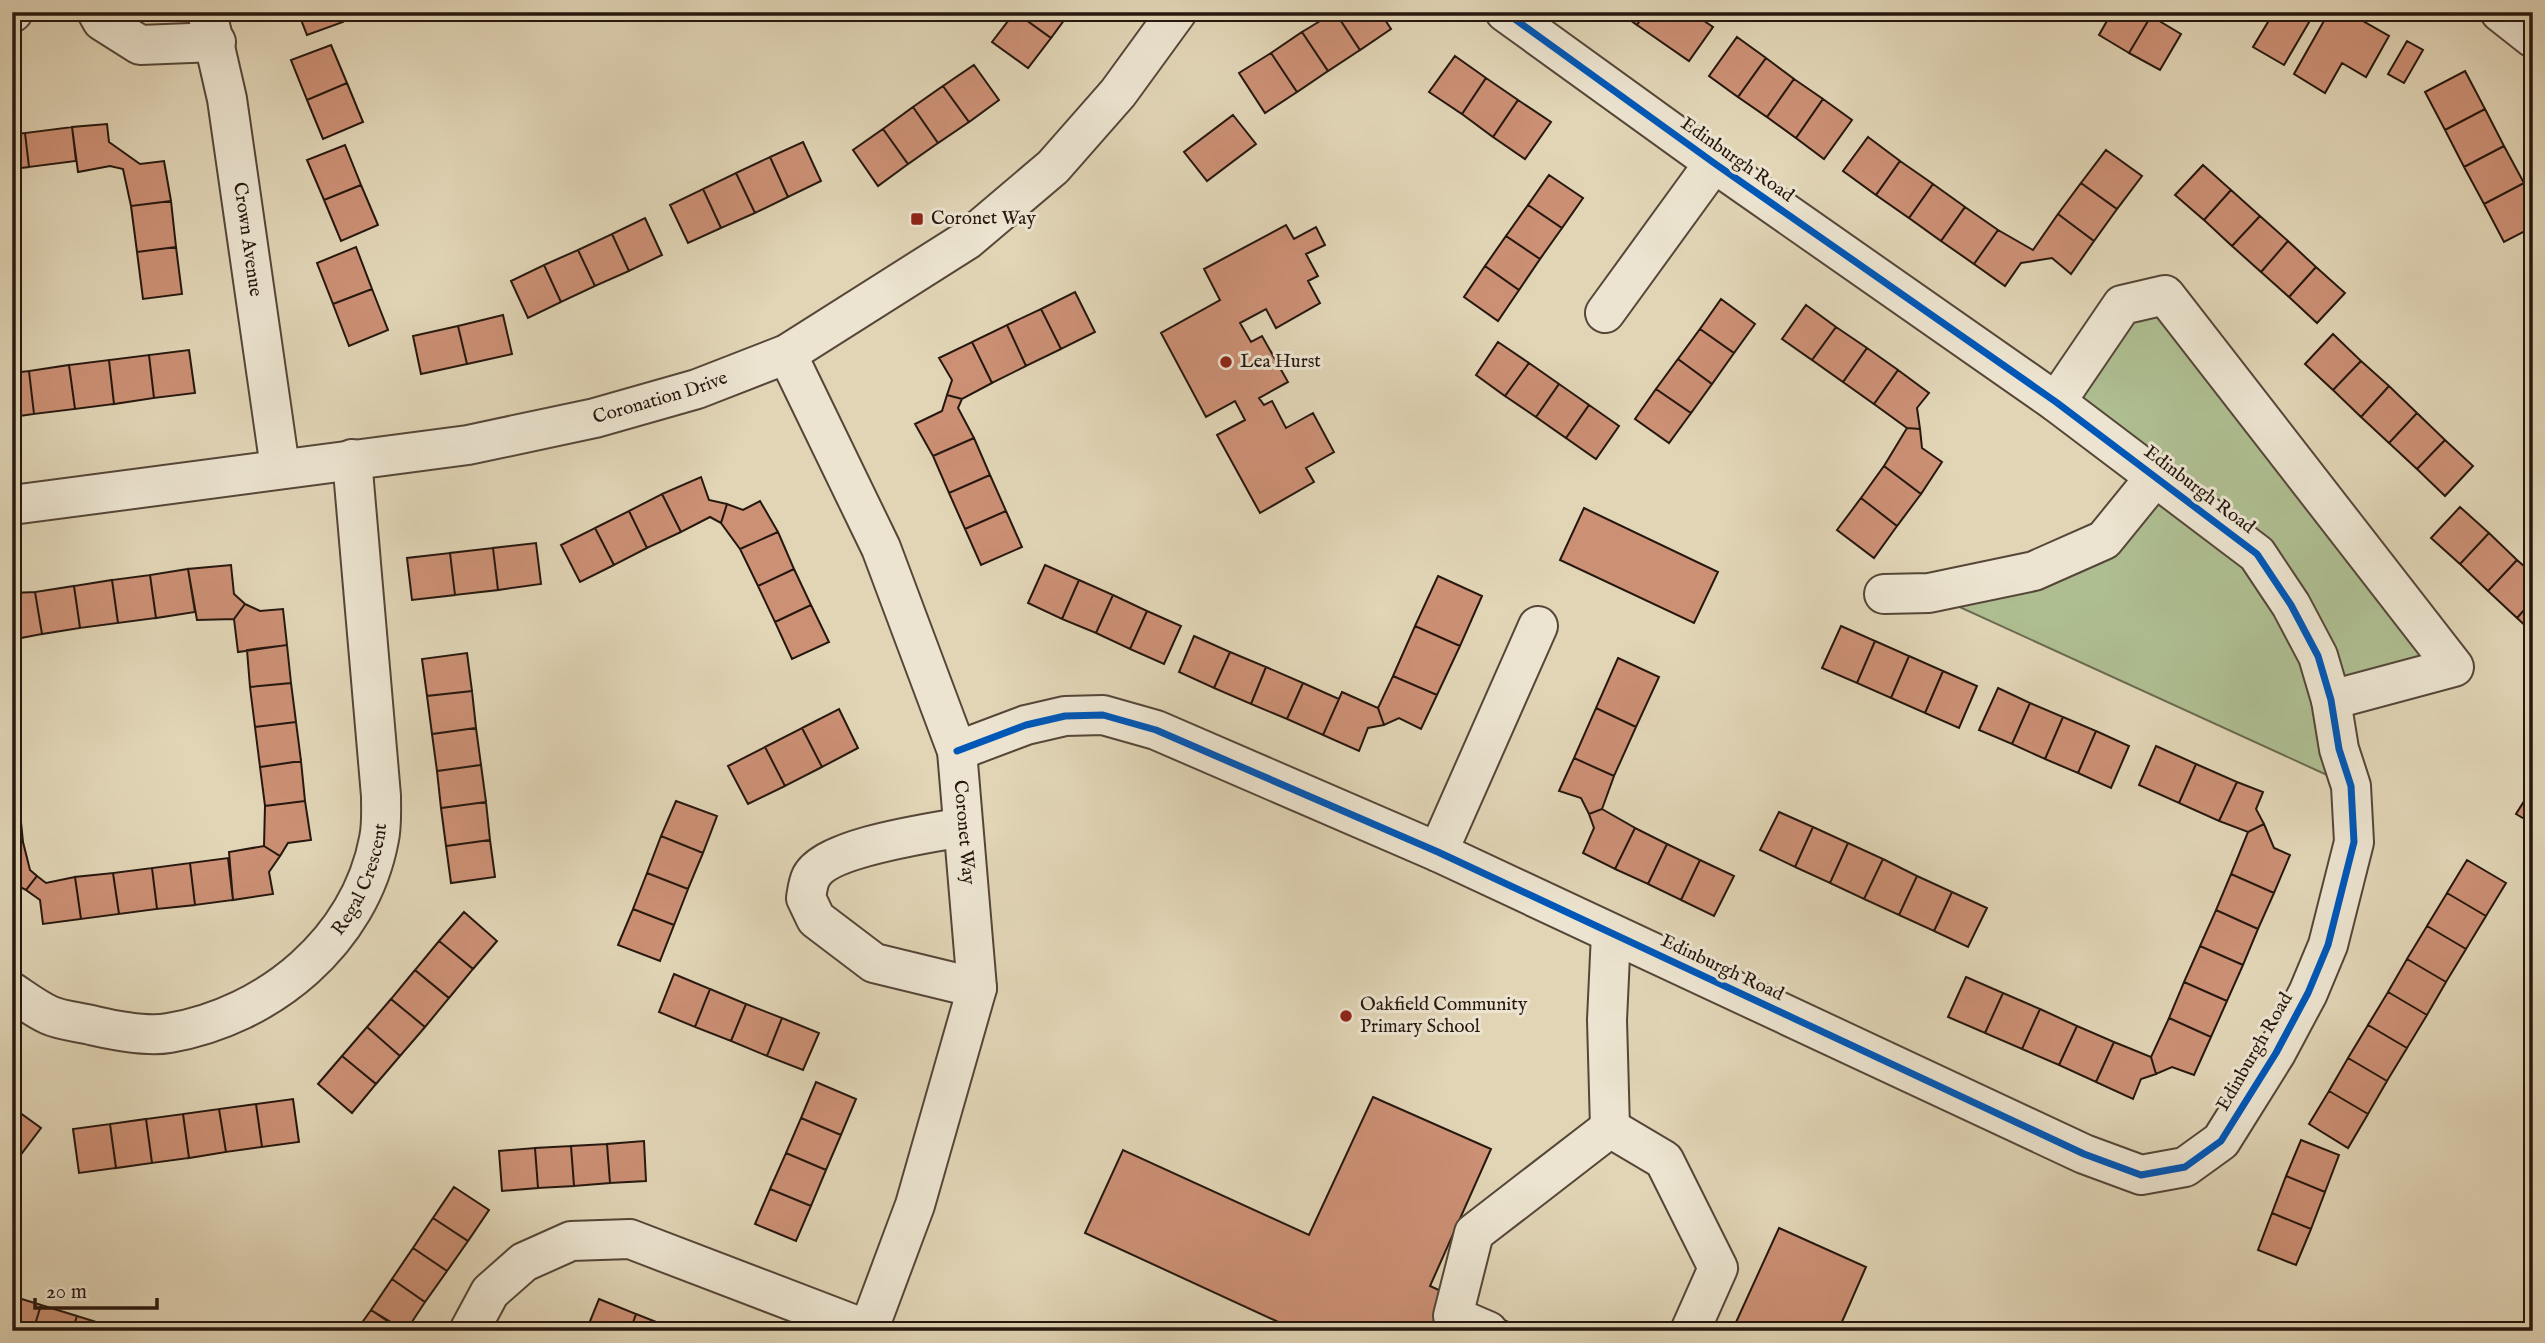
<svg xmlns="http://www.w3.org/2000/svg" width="2545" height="1343" font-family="'IM FELL English',serif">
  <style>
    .green { fill: #aebe91; stroke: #6a6a50; stroke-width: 2 }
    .building { fill: #cc9075; stroke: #26170e; stroke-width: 2 }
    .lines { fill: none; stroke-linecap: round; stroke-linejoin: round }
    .minor-casing { stroke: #554638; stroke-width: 42 }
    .minor { stroke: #ece4d0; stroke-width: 38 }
    .cycleway-casing { stroke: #ece4d0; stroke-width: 11 }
    .cycleway { stroke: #0057b8; stroke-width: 7 }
    .poi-dot { fill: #8f2418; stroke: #ece4d0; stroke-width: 2.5 }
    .labels { text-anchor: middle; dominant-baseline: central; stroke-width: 6; stroke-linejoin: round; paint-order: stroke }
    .street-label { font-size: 19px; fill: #26170e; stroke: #ece4d0 }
    .poi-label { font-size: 19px; fill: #26170e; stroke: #ece4d0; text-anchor: start }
  </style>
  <rect width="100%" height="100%" fill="#e1d5b6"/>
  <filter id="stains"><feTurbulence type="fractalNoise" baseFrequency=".00286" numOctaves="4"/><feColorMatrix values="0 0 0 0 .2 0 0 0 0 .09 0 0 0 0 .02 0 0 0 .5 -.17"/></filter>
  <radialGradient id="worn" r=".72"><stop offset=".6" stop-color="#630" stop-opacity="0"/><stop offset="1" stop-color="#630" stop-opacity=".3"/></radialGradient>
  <path class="green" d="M2165,295L2454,667L2331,700L2351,786L1929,593L2034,571L2156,477L2056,402L2122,305Z"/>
  <path class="building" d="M298,12H339L343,22L307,35Z
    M1015,12L1051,38L1028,68L992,42Z
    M1015,12H1070L1051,38Z
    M1335,12H1380L1391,29L1360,50Z
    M1335,12L1360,50L1328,71L1302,32Z
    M1619,12H1645L1637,25Z
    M1645,12H1691L1713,27L1689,61L1637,25Z
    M2112,12H2144L2151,16L2129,53L2099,35Z
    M2274,12H2315L2284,65L2253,47Z
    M2329,12H2347L2389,36L2366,77L2342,63L2325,93L2294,74Z
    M2151,16L2181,34L2160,70L2129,53Z
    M1302,32L1328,71L1297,92L1271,53Z
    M1737,37L1766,58L1738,97L1709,76Z
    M2407,41L2423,50L2404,83L2388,74Z
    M331,45L347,83L307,100L291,60Z
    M1271,53L1297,92L1265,113L1239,73Z
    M1455,56L1486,78L1462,114L1429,92Z
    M1766,58L1794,79L1767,117L1738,97Z
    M974,65L999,100L969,122L943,86Z
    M2465,71L2485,109L2445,130L2425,92Z
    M1486,78L1518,100L1493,137L1462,114Z
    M1794,79L1823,99L1796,138L1767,117Z
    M347,83L363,122L323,139L307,100Z
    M943,86L969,122L938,143L913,107Z
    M1823,99L1852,120L1824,159L1796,138Z
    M1518,100L1551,122L1525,159L1493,137Z
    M913,107L938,143L908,164L883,129Z
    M2485,109L2504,146L2464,167L2445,130Z
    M1233,115L1256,144L1207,181L1184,152Z
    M107,124L109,142L140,164L164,161L171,201L131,206L123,169L110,166L78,172L72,127Z
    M72,127L76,161L29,167L25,133Z
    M883,129L908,164L878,186L853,150Z
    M25,133L29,167L12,169V134Z
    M1868,137L1900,161L1876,195L1843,171Z
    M803,142L821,181L788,197L770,157Z
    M345,145L361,185L324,200L307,160Z
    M2504,146L2524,183L2484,204L2464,167Z
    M2106,150L2142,176L2117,209L2081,183Z
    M770,157L788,197L755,213L736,173Z
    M1900,161L1933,184L1909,218L1876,195Z
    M2203,165L2231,190L2204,220L2175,195Z
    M736,173L755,213L721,228L703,189Z
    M1549,175L1583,198L1562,228L1528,205Z
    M2081,183L2117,209L2094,241L2058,214Z
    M2524,183L2533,200V227L2504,242L2484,204Z
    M1933,184L1965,207L1941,241L1909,218Z
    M361,185L378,225L341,241L324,200Z
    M703,189L721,228L688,243L670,205Z
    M2231,190L2260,216L2232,246L2204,220Z
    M171,201L176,247L137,252L131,206Z
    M1528,205L1562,228L1540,259L1506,236Z
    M1965,207L1998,230L1974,264L1941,241Z
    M2058,214L2094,241L2071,274L2052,258L2021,263L2005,286L1974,264L1998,230L2033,250Z
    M2260,216L2288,241L2261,272L2232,246Z
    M645,218L662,255L629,271L612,234Z
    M1286,225L1294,239L1316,227L1325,245L1306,254L1318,276L1308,281L1320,303L1276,328L1266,309L1240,323L1251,342L1262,336L1288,382L1259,398L1264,405L1272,401L1286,428L1313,413L1334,452L1306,468L1314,482L1260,513L1217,435L1245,420L1235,401L1206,417L1161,333L1220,300L1204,269Z
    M612,234L629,271L595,286L578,250Z
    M1506,236L1540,259L1519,290L1485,266Z
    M2288,241L2316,267L2289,297L2261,272Z
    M176,247L182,294L143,299L137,252Z
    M356,247L372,289L333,304L317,263Z
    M578,250L595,286L561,302L544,265Z
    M544,265L561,302L528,318L511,281Z
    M1485,266L1519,290L1498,321L1464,297Z
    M2316,267L2345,293L2317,323L2289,297Z
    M372,289L388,330L349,346L333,304Z
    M1075,292L1095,332L1061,349L1041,309Z
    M1721,299L1755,324L1734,353L1700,329Z
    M1806,305L1836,327L1812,360L1782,339Z
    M1041,309L1061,349L1026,366L1007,325Z
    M503,315L512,354L467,364L458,326Z
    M1007,325L1026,366L992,383L972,342Z
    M458,326L467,364L421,374L413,336Z
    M1836,327L1867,348L1843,382L1812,360Z
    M1700,329L1734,353L1712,384L1678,359Z
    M2333,334L2361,361L2333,390L2305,364Z
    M972,342L992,383L962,399L947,395L952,380L939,358Z
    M1498,342L1529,363L1505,396L1476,375Z
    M1867,348L1898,370L1874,404L1843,382Z
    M189,350L195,393L154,398L149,355Z
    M149,355L154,398L114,404L109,360Z
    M1678,359L1712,384L1691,413L1656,389Z
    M109,360L114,404L75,409L69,365Z
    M2361,361L2389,386L2361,417L2333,390Z
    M1529,363L1559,384L1536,417L1505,396Z
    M69,365L75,409L34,414L29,371Z
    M1898,370L1929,393L1917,408L1920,429L1907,428L1874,404Z
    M29,371L34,414L12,417V373Z
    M1559,384L1589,405L1566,438L1536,417Z
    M2389,386L2417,413L2389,443L2361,417Z
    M1656,389L1691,413L1669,443L1635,419Z
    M947,395L962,399L958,408L974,438L933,456L915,424L942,411Z
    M1589,405L1619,426L1596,459L1566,438Z
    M2417,413L2445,440L2417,469L2389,443Z
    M1907,428L1920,429L1922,448L1942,462L1921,494L1884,466Z
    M974,438L990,475L949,493L933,456Z
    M2445,440L2473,466L2445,496L2417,469Z
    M1884,466L1921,494L1897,526L1861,498Z
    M990,475L1006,511L965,529L949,493Z
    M701,477L709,500L727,504L721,523L710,517L681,532L662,494Z
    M662,494L681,532L647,548L629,511Z
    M1861,498L1897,526L1874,558L1837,530Z
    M760,501L778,532L740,549L721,523L727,504L743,510Z
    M2460,507L2489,533L2460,564L2431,538Z
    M1584,508L1718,572L1694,623L1560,560Z
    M629,511L647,548L614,565L595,528Z
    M1006,511L1022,547L981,565L965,529Z
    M595,528L614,565L580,582L561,545Z
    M778,532L794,569L758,586L740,549Z
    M2489,533L2517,560L2488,591L2460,564Z
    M536,543L541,584L498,590L493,548Z
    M493,548L498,590L455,595L450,553Z
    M450,553L455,595L412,600L407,558Z
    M2517,560L2533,574V600L2517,618L2488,591Z
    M231,565L234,594L245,604L234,619L197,620L188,569Z
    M1045,565L1079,580L1062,619L1028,603Z
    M188,569L195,612L156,618L150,575Z
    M794,569L811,605L775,622L758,586Z
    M150,575L156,618L118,623L112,580Z
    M1438,576L1482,596L1460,646L1415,626Z
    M112,580L118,623L80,628L74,586Z
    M1079,580L1113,595L1096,633L1062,619Z
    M74,586L80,628L42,634L35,592Z
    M35,592L42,634L16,639L12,645V593Z
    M1113,595L1147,611L1130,649L1096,633Z
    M2533,600V633L2517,618Z
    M245,604L260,611L283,609L287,645L238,652L234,619Z
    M811,605L829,642L792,659L775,622Z
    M1147,611L1181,626L1164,664L1130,649Z
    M1415,626L1460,646L1437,695L1393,676Z
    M1841,626L1875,641L1857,683L1822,668Z
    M1194,636L1230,652L1214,688L1179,672Z
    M1875,641L1909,656L1891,698L1857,683Z
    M287,645L291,683L250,687L247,650Z
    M1230,652L1266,667L1251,704L1214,688Z
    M467,653L472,691L427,696L422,659Z
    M1909,656L1943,671L1925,713L1891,698Z
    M1618,658L1659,677L1636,727L1596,708Z
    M1266,667L1303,683L1287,719L1251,704Z
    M1943,671L1977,686L1959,728L1925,713Z
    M1393,676L1437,695L1421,729L1399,718L1384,725L1378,708Z
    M291,683L296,722L255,727L250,687Z
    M1303,683L1339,699L1323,735L1287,719Z
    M1998,688L2030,703L2012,744L1979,730Z
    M472,691L476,728L432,734L427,696Z
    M1342,692L1378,708L1384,725L1368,728L1359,751L1323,735Z
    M2030,703L2063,717L2045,759L2012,744Z
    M1596,708L1636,727L1614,776L1574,758Z
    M839,709L858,748L822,767L802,728Z
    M2063,717L2096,731L2078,773L2045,759Z
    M296,722L301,761L260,767L255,727Z
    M476,728L481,765L437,771L432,734Z
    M802,728L822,767L785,786L765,747Z
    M2096,731L2129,746L2111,788L2078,773Z
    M2156,746L2196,764L2179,803L2139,785Z
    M765,747L785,786L748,804L728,766Z
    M1574,758L1614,776L1602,809L1589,814L1581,798L1559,791Z
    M301,761L305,801L265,806L260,767Z
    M12,762L19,802H12Z
    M2196,764L2237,782L2219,821L2179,803Z
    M481,765L486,802L441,808L437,771Z
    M2237,782L2263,792L2256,809L2264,824L2248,832L2219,821Z
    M2533,787V824L2516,814Z
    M305,801L311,840L288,843L280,856L264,846L265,806Z
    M676,801L717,816L703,853L661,836Z
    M12,802H19L23,842L12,843Z
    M486,802L490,840L446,846L441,808Z
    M1602,809L1635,828L1615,869L1583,853L1594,828L1589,814Z
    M1779,812L1813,827L1795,867L1760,850Z
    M2264,824L2274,848L2290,855L2274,893L2231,874L2248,832Z
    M1813,827L1848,843L1830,883L1795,867Z
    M1635,828L1667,844L1648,884L1615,869Z
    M661,836L703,853L688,889L647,873Z
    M490,840L495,877L451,883L446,846Z
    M23,842L30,870L37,876L26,890L12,883V843Z
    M1848,843L1883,859L1864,899L1830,883Z
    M1667,844L1700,860L1681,900L1648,884Z
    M264,846L280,856L269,872L273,894L233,900L229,852Z
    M228,858L233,900L195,905L190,863Z
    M1883,859L1917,876L1899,915L1864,899Z
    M1700,860L1734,876L1714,916L1681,900Z
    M2467,860L2506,883L2486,916L2447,893Z
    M190,863L195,905L157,909L152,868Z
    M152,868L157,909L119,914L113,873Z
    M113,873L119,914L81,919L75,877Z
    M647,873L688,889L674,925L633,909Z
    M2231,874L2274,893L2258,929L2216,910Z
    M37,876L46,883L75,877L81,919L43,924L40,900L26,890Z
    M1917,876L1952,892L1934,931L1899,915Z
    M1952,892L1987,908L1968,947L1934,931Z
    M2447,893L2486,916L2466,949L2427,926Z
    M633,909L674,925L660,961L618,945Z
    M2216,910L2258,929L2243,965L2200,946Z
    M464,912L497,941L473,969L439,941Z
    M2427,926L2466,949L2446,982L2407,959Z
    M439,941L473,969L449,998L415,970Z
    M2200,946L2243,965L2227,1001L2184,982Z
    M2407,959L2446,982L2427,1015L2388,992Z
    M415,970L449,998L425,1027L391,999Z
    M674,974L710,989L695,1027L659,1012Z
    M1966,977L2003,993L1985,1033L1948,1017Z
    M2184,982L2227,1001L2211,1037L2169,1018Z
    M710,989L746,1004L731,1041L695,1027Z
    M2388,992L2427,1015L2407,1048L2368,1025Z
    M2003,993L2040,1009L2022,1049L1985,1033Z
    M391,999L425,1027L400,1056L367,1027Z
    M746,1004L782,1018L767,1056L731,1041Z
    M2040,1009L2077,1026L2059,1065L2022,1049Z
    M782,1018L819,1033L803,1070L767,1056Z
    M2169,1018L2211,1037L2194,1075L2172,1067L2156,1074L2151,1057Z
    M2368,1025L2407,1048L2387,1081L2348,1058Z
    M2077,1026L2114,1042L2096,1082L2059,1065Z
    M367,1027L400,1056L376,1084L342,1056Z
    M2114,1042L2151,1057L2156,1074L2141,1079L2133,1099L2096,1082Z
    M342,1056L376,1084L352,1113L318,1084Z
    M2348,1058L2387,1081L2368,1114L2329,1091Z
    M816,1082L856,1099L841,1135L801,1118Z
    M2329,1091L2368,1114L2348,1148L2309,1124Z
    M1373,1097L1491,1149L1430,1286L1528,1331H1298L1085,1233L1123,1150L1309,1235Z
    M293,1099L299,1142L262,1147L256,1104Z
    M256,1104L262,1147L226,1152L219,1109Z
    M12,1107L41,1128L16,1161L12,1158Z
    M219,1109L226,1152L189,1158L183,1114Z
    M183,1114L189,1158L152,1163L146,1119Z
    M801,1118L841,1135L826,1170L786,1153Z
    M146,1119L152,1163L116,1168L110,1124Z
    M110,1124L116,1168L79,1173L73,1129Z
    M2301,1140L2339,1155L2325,1192L2286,1176Z
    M644,1141L646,1181L610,1183L607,1144Z
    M607,1144L610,1183L574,1186L571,1146Z
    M571,1146L574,1186L538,1188L535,1148Z
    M535,1148L538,1188L502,1191L499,1151Z
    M786,1153L826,1170L811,1206L770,1189Z
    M2286,1176L2325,1192L2311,1229L2272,1213Z
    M454,1187L489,1210L468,1241L433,1218Z
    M770,1189L811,1206L796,1241L755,1224Z
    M2272,1213L2311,1229L2296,1265L2258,1250Z
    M433,1218L468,1241L447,1271L413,1248Z
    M1779,1228L1866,1267L1838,1331H1732Z
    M413,1248L447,1271L425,1302L392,1279Z
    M392,1279L425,1302L406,1331L371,1310Z
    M12,1296L41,1305L33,1331H12Z
    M599,1299L636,1314L630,1331H586Z
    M41,1305L77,1316L72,1331H33Z
    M371,1310L402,1331H356Z
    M636,1314L674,1329L673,1331H630Z
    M77,1316L112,1327L111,1331H72Z"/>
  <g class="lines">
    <defs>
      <g id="minor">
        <path d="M97,12L102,21L140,45L216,42"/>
        <path id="s1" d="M207,12L227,99L280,468"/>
        <path d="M2500,12L2533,38"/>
        <path d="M12,13L13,12"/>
        <path d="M1605,313L1714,163"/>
        <path id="s2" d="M787,354L881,548L957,751L977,988L915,1205L868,1331"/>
        <path d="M2056,402L2122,305L2165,295L2454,667L2331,700"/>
        <path id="s3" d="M12,505L468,445L595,418L697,389L787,354L967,240L1053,167L1118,93L1177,12"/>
        <path d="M1884,594L1929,593L2034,571L2104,540L2156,476"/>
        <path d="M957,751L1026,725L1065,716L1103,715L1156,730L1438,852L2084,1154L2141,1175L2185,1167L2221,1141L2276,1053L2308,993L2328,945L2354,842L2351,786L2339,749L2331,700L2318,656L2291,605L2257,554L2056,402L1714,163L1505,12"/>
        <path d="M963,827C931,833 826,847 811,877C808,883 807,892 806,898L816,919L874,963L977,988"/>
        <path d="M1438,852L1538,626"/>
        <path id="s4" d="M12,992C24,1000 36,1009 49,1015C62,1021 81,1022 95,1026C117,1031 147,1037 169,1033C269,1016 360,941 379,839C382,825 381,810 381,796L352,459"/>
        <path d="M1610,1128L1664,1160L1718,1268L1690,1331"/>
        <path d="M1610,1128L1607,1020L1611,934"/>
        <path d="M469,1331L490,1292L524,1262L571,1241L630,1239L868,1330"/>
        <path d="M1488,1331L1453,1316L1474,1233L1610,1128"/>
      </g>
    </defs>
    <use href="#minor" class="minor-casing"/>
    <use href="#minor" class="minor"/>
    <defs>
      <path id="cycleway" d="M957,751L1026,725L1065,716L1103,715L1156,730L1438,852L2084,1154L2141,1175L2185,1167L2221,1141L2276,1053L2308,993L2328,945L2354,842L2351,786L2339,749L2331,700L2318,656L2291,605L2257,554L2056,402L1714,163L1505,12"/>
    </defs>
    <use href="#cycleway" class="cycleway-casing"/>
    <use href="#cycleway" class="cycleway"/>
  </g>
  <g class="poi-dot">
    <rect x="910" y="212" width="14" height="14" rx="3.5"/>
    <circle cx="1226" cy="362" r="7"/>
    <circle cx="1346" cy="1016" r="7"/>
  </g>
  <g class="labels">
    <g class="street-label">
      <text transform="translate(1737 160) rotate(35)">Edinburgh Road</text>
      <text stroke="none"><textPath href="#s1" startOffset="231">Crown Avenue</textPath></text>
      <text stroke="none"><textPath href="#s3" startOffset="658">Coronation Drive</textPath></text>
      <text transform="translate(2199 490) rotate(37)">Edinburgh Road</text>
      <text stroke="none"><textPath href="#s2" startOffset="514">Coronet Way</textPath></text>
      <text stroke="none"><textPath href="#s4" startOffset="425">Regal Crescent</textPath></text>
      <text transform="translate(1722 968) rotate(25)">Edinburgh Road</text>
      <text transform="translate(2255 1052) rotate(-60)">Edinburgh Road</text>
    </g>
    <g class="poi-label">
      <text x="931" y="219">Coronet Way</text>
      <text x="1240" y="362">Lea Hurst</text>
      <text x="1360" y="1005">Oakfield Community<tspan x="1360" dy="22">Primary School</tspan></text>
    </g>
  </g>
  <rect width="2545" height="1343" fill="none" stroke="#e1d5b6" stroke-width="42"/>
  <rect x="14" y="14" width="2517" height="1315" fill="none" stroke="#26170e" stroke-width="3.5"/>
  <rect x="21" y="21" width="2503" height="1301" fill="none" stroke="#26170e" stroke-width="2"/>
  <path d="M35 1298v10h122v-10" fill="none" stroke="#26170e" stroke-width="3.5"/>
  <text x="46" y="1298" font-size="21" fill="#26170e" stroke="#ece4d0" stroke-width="5" paint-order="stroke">20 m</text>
  <rect width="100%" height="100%" filter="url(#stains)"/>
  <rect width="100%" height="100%" fill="url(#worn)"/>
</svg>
